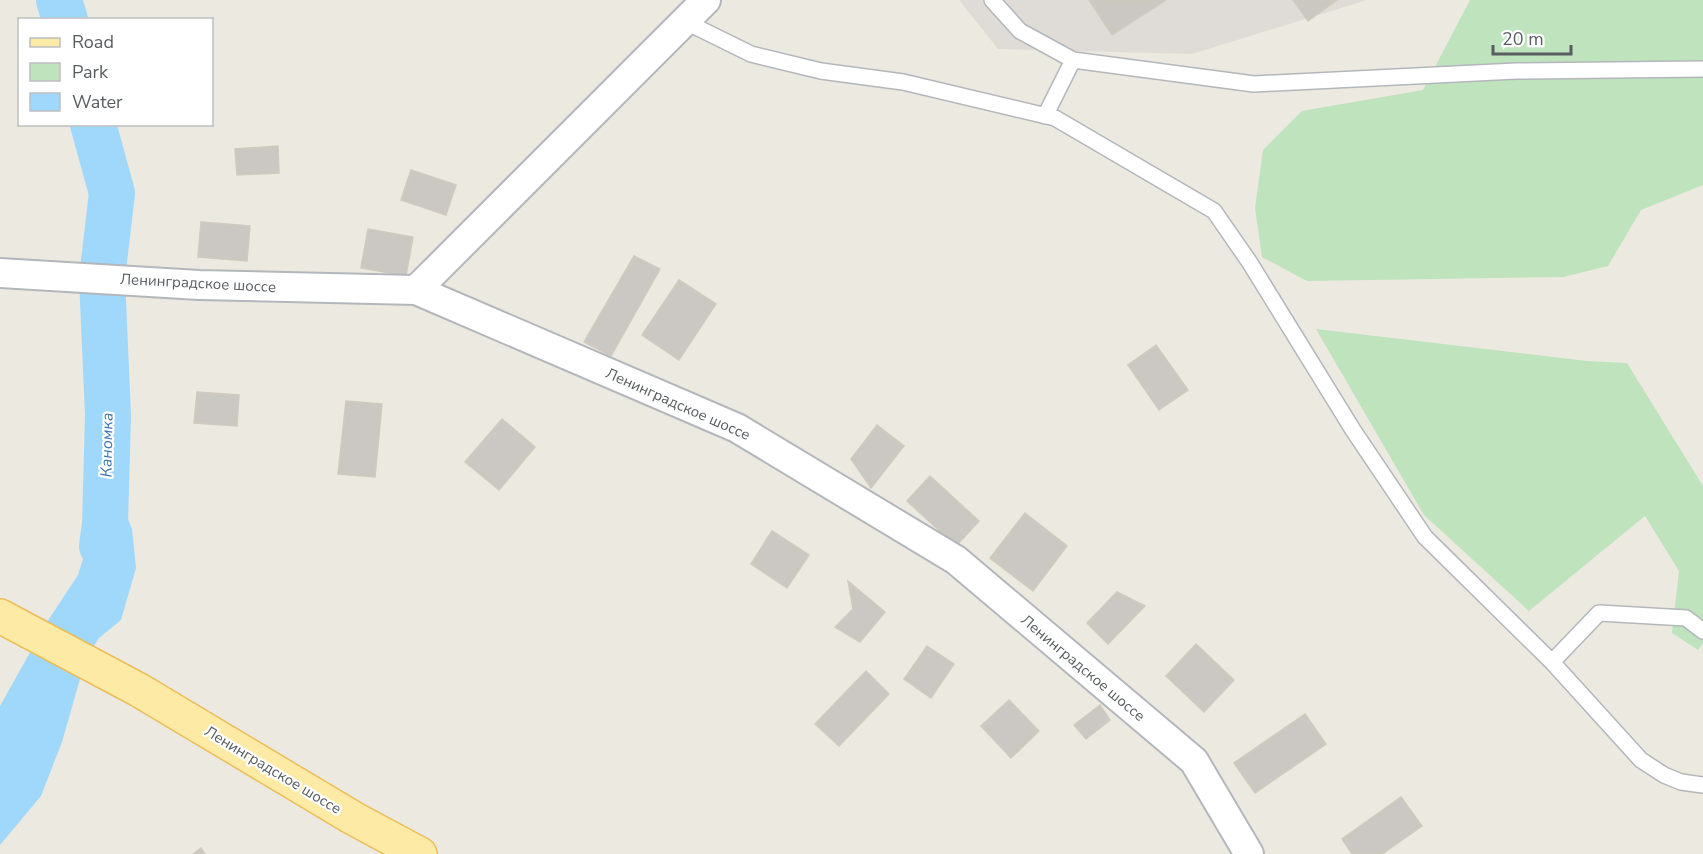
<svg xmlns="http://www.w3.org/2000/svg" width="1703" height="854" font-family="'Nunito Sans',sans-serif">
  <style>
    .industrial { fill: #dfdcd8 }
    .green { fill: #bee3bd }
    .water { fill: #a0d8fc }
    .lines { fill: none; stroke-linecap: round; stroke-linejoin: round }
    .river { stroke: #a0d8fc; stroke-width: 46 }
    .building { fill: #cbc7c2; stroke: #d0cabf; stroke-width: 1.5 }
    .lane-casing { stroke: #b3b7bb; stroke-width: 18 }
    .street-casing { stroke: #b3b7bb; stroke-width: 32 }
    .primary-casing { stroke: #ecbd59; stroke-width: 36 }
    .lane { stroke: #fff; stroke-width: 15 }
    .street { stroke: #fff; stroke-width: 28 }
    .primary { stroke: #fceaa5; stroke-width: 33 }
    .labels { text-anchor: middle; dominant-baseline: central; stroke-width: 4.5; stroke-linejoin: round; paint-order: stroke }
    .street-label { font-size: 15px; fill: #595d61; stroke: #fff }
    .water-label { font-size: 16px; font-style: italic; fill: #3f78ad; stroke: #fff }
  </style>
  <rect width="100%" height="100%" fill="#ece9e0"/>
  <path class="industrial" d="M959,0H1367L1192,54L998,49Z"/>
  <path class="green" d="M1470,0H1703V185L1641,210L1608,266L1563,277L1307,281L1262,257L1255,208L1263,150L1302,111L1423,90Z
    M1316,329L1587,361L1627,363L1703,486V643L1698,650L1672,633L1679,571L1645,516L1529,611L1424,515Z"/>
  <path class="water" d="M106,465L132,529L136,568L121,620L99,638L86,658L62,742L41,796L0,845V706L47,622L78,575L105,488Z"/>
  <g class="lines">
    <path class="river" d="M59,0L65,20
      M93,124L112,193L102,278L108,415L105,524L102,546"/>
  </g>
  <path class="building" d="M1089,0H1166L1112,35Z
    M1293,0H1337L1308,21Z
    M278,146L279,173L237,175L235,149Z
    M411,170L456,185L446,215L401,200Z
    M201,222L250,226L247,261L198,257Z
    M368,229L413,237L406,276L361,268Z
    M634,256L660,269L611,356L584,342Z
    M679,280L716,304L679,360L642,335Z
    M1156,345L1188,390L1159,410L1128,365Z
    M197,392L239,395L237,426L194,423Z
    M346,401L382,404L375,477L338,474Z
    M502,419L535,447L499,490L465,462Z
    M877,425L904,446L871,488L851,459Z
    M930,476L979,521L956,546L907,501Z
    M1025,513L1067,546L1033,591L990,558Z
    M772,531L809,555L787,588L751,564Z
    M848,581L885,612L860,642L835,627L853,609Z
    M1117,592L1145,606L1108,644L1087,623Z
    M1196,644L1234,680L1204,712L1166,676Z
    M927,646L954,664L931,698L904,679Z
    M866,671L889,694L839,746L815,724Z
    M1009,700L1039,731L1011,758L981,726Z
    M1100,705L1110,720L1086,739L1074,725Z
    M1305,714L1326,744L1255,793L1234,763Z
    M1401,797L1422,826L1382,854H1352L1342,839Z
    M201,848L205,854H193Z"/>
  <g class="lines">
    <defs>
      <path id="lane" d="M992,0L1020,31L1073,60
        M684,21L751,54L821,71L903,82L1055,118L1214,211L1250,263L1353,430L1425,537L1552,662L1599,613L1686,618L1703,631
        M1045,116L1073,60L1254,84L1516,71L1703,69
        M1552,662L1641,760L1664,775L1681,782L1703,785"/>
      <path id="street" d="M0,273L199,285L416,290L737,428L956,560L1194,761L1249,854
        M416,290L706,0"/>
      <path id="primary" d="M0,616L139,690L353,818L420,854"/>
    </defs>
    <use href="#lane" class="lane-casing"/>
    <use href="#street" class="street-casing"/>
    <use href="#primary" class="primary-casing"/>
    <use href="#lane" class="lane"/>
    <use href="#street" class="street"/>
    <use href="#primary" class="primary"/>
  </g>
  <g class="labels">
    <g class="street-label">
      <text transform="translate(198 283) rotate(3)">Ленинградское шоссе</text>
      <text transform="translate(678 404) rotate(24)">Ленинградское шоссе</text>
      <text transform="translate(1083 668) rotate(40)">Ленинградское шоссе</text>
      <text transform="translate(273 770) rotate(31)">Ленинградское шоссе</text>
    </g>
    <g class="water-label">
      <text transform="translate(107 445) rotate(-89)">Каномка</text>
    </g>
  </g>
  <rect x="18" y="18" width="195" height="108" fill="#ffffff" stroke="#bdbec0" stroke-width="1.5"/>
  <rect x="30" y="38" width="30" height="9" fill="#fceaa5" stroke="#bdbec0" stroke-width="1.5"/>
  <text x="72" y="48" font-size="18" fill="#595d61">Road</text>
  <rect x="30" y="63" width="30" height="18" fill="#bee3bd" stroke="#bdbec0" stroke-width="1.5"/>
  <text x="72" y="78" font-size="18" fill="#595d61">Park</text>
  <rect x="30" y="93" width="30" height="18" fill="#a0d8fc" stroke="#bdbec0" stroke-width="1.5"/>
  <text x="72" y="108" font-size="18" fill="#595d61">Water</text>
  <path d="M1493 45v9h78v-9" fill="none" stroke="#595d61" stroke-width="3"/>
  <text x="1502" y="45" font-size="18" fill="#595d61" stroke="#ffffff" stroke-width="4.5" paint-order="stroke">20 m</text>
</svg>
